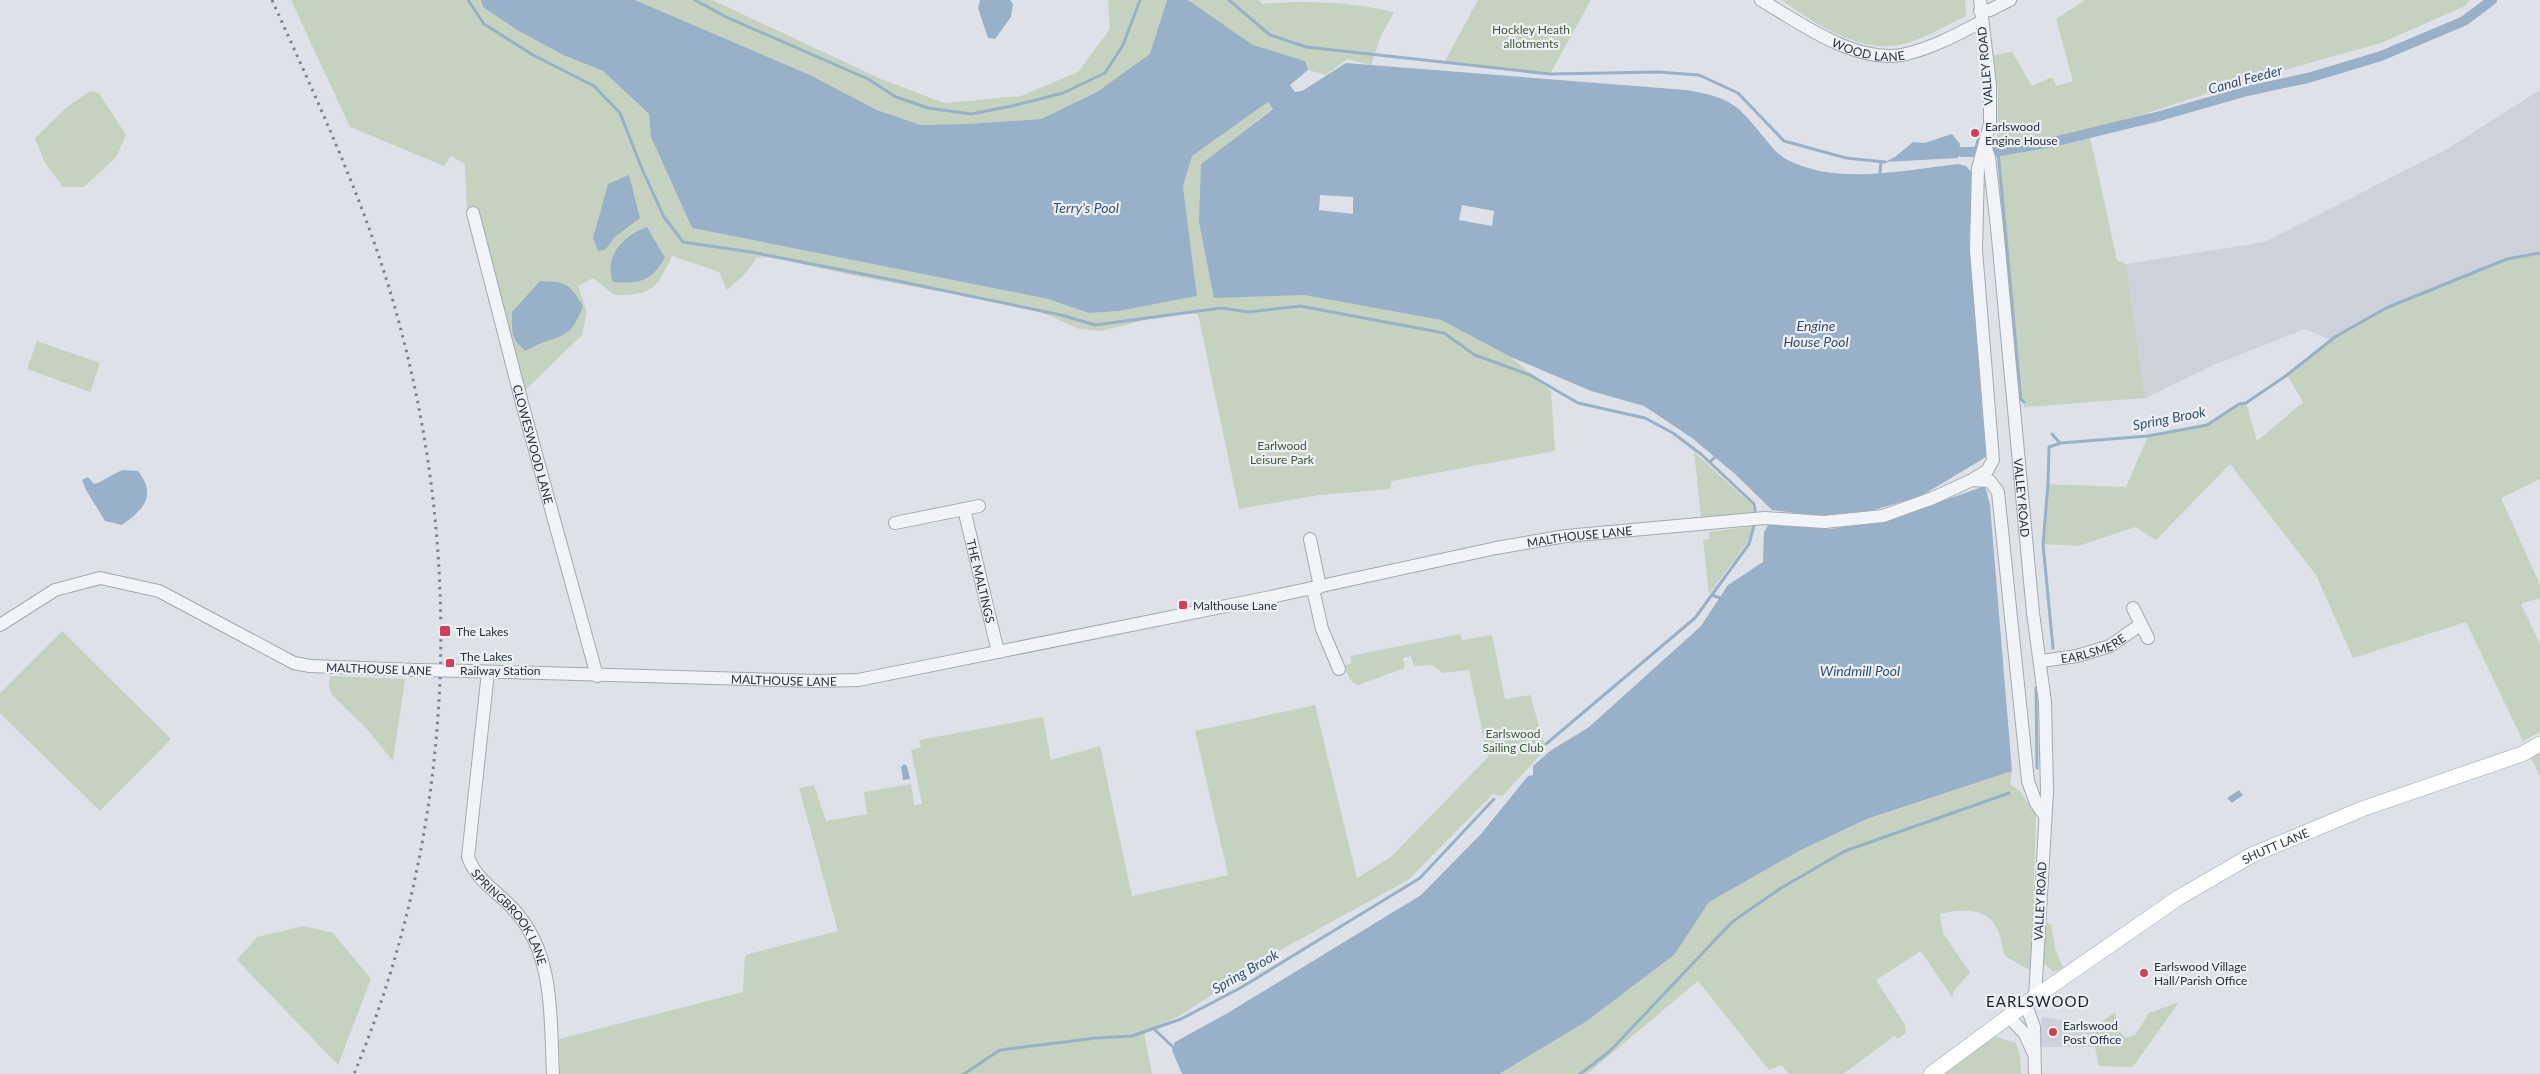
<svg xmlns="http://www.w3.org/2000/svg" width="2540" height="1074" font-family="Lato,sans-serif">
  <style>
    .built { fill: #ccd1da }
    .green { fill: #c4d2bf }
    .water { fill: #98b1c9; fill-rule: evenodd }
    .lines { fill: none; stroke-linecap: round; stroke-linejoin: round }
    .stream { stroke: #98b1c9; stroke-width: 3 }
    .canal { stroke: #98b1c9; stroke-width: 10 }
    .minor-casing { stroke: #a3a9b2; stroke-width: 14 }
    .major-casing { stroke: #9da7b4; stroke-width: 16 }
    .minor { stroke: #f1f3f6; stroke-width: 12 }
    .major { stroke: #fff; stroke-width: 15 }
    .rail { stroke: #778292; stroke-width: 3; stroke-dasharray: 2.5 5; stroke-linecap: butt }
    .minor-bridge-casing { stroke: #a3a9b2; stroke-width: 14; stroke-linecap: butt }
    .minor-bridge { stroke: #f1f3f6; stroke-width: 12 }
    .poi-dot { fill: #d13f59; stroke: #edf1f6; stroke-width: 2 }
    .labels { text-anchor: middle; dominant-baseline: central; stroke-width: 4.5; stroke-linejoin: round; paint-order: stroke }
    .park-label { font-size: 12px; fill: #3c5b34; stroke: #edf1f6 }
    .street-label { font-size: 12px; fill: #27303f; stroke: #edf1f6 }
    .poi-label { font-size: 12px; fill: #27303f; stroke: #edf1f6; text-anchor: start }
    .water-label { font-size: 14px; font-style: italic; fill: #305074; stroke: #edf1f6 }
    .quarter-label { font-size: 15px; letter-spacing: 1px; fill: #192130; stroke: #edf1f6 }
  </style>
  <rect width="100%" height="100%" fill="#dee2e8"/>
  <path class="built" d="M2540,90V253L2507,259L2386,308L2335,337L2328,339L2305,329L2216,364L2145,398L2126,264L2265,242L2447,149Z
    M2042,1017L2097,1025L2095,1047H2039Z"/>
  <path class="green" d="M291,0H481L483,7L517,30L563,55L603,71L649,114L651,137L692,228L1048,299L1089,313L1119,311L1197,296L1183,186L1192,156L1268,102L1273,108L1201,164L1214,297L1304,295L1441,320L1511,357L1551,391L1555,451L1392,481L1390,489L1319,495L1239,509L1198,314L1187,313L1145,320L1102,331L1079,329L1034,309L856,276L775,258L757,257L746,273L727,290L719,272L672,256C656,290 652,295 614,295L593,278L578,286L587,312L582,335L523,392L478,215H467L465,164L451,156L444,166L350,127Z
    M635,0H712L881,79L944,103L1021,96L1078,72L1110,29L1108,0H1167L1151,54L1097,92L1041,119L966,124L921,125L877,110L810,75Z
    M1188,0H1259L1262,4C1308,0 1349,2 1394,12L1381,36L1371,65L1347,59L1326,75L1308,70L1304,61L1253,45Z
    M1478,0H1591L1550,74L1445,61Z
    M1782,0H1965L1966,16C1948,24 1929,36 1910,42C1866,58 1816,25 1782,0Z
    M2085,0H2470L2465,6L2381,43L2255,78L2089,132L2117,260L2126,264L2145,398L2024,407L1997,152L1998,91L1991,56L2012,52L2032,86L2052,77L2057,86L2073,81L2056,19Z
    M90,91L99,93L126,135L116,157L84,187H63L44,161L35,138L66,108Z
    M2540,253V479L2501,498L2540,585V598L2521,604L2540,644V732L2523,741L2466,622L2353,658L2316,575L2230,464L2156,540L2135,527L2079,546L2043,544L2048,484L2126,487L2148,436L2207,425L2239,404L2246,403L2257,441L2303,402L2287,375L2335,337L2386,308L2507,259Z
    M37,341L100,363L90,392L27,369Z
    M1694,452L1752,505L1754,513L1701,517Z
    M1754,526L1747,543L1709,594L1703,540L1710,539L1709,532Z
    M62,631L171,739L100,811L0,713V693Z
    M1460,634L1462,640L1492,635L1505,699L1530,695L1546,749L1502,796L1493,794L1408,880L1282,949L1181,1015L1144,1032L1152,1074H560L559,1039L743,992L745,955L838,931L799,788L814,785L826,821L867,814L864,792L911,784L914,805L922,804L911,750L921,747L919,740L1043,717L1051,760L1100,746L1132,896L1228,875L1195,731L1315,705L1357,878L1391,857L1488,757L1469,670L1443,673L1433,665L1414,666L1411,656L1403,658L1405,668L1358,685L1352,682L1343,666L1352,663L1350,656Z
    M330,676L405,679L393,761L366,728L332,695L329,687Z
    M2540,753V776L2531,758Z
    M2012,771L2010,784L2020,791L2036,815L2031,971L2005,956C2002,947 2001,937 1997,929C1987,906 1959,909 1940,914L1943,933L1970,973L1955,989L1952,997L1921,951L1876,980L1905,1025L1906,1033L1898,1039L1894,1036L1843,1074H1788L1782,1065L1769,1070L1698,981L1587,1074H1499L1587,1021L1673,956L1709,902L1801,850L1868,819Z
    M2043,922L2051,924L2055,948L2063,968L2053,972L2044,963Z
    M304,926L333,933L371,979L338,1065L237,960L257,937Z
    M2179,1002L2133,1067L2099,1066L2095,1047L2097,1025L2115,1012L2117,1028L2125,1038L2135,1035L2149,1013Z
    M1993,1036L2016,1043L2020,1055L2021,1074H1942Z"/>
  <path class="water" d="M481,0H635L810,75L877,110L921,125L966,124L1041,119L1097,92L1150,54L1167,0H1188L1253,45L1305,61L1308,70L1290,85L1295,92L1302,91L1346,63L1686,90C1727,97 1736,102 1762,135C1769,143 1776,154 1786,159C1835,186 1904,170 1958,164L1966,166L1972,173L1969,243L1986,457L1921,496L1874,510L1818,516L1772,510L1735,474L1692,438L1644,406L1591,391L1511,357L1441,320L1304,295L1214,298L1199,222L1201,164L1273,109L1268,102L1192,156L1183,186L1197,296L1119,311L1089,313L1048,299L692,228L651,137L649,114L603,71L563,55L517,30L483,7ZM1320,195L1353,197V214L1319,210ZM1462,205L1494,211L1492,226L1459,220Z
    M980,0H1010L1013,4L1011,17L995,39L988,38L978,8Z
    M1952,134L1960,144L1958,158L1885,162L1895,157L1913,142L1924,143Z
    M629,175L640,218L615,237L605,250L598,251L593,238L608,184Z
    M647,227L665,258C650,282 640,284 613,282C603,256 624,235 647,227Z
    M540,281C567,282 569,283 583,306C569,345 557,332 526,351C510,339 512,331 512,312Z
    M123,470L138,471C157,496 144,509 122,525L105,521L86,490L82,480L88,477L94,484C103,482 113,473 123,470Z
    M1985,486L1990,505L2012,771L1867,819L1801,850L1709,902L1674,955L1587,1021L1499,1074H1182L1172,1050L1175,1042L1226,1014L1421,895L1481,834L1528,776L1533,775V766L1550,751L1589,727L1701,626L1728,585L1763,562L1764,532L1769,524L1831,529L1893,518Z
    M904,764L907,766L910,779L903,780L901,767Z
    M2239,790L2243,795L2232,803L2227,798Z"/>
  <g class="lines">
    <path class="stream" d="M468,0L484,24L533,55L594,86L620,113L642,169L664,217L683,242L751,252L898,281L1061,315L1095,325L1221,308L1249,312L1300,306L1444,333L1475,355L1530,375L1578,403L1645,418L1673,433L1702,455L1754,504L1756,516
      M695,0L726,17L868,79L896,97L928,108L971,114L1012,106L1063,93L1105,73L1123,45L1140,0
      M1229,0L1270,35L1306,47L1550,74L1658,72L1699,75L1738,93L1784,141L1846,158L1885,162
      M1975,152L1978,140
      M1998,152L2021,399L2024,402
      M1880,172L1881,162
      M2052,434L2060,443
      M1710,462L1715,457
      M1712,595L1720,598
      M2053,648L2043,544L2048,484L2049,447L2061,443L2148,436L2207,425L2239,404L2246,403L2287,375L2335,337L2386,308L2507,259L2540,253
      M2036,688L2037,768
      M1546,744L1695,618L1749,544L1755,522
      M1154,1029L1173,1047
      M964,1074L1000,1050L1096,1038L1132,1036L1181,1019L1242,987L1420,878L1494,799
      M1580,1074L1610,1051L1732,922L1781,888L1845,851L2009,793"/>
    <path class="canal" d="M1961,152H1978
      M1993,152L2053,142L2160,116L2247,91L2308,78L2381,56L2464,21L2492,0"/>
    <defs>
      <g id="minor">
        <path id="s1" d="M1761,0C1800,23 1858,66 1906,54C1932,48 1958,34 1981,22"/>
        <path d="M1980,11L1990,10L2010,0"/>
        <path id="s2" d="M1985,146L1989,157L1997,227L2033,613L2045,702L2047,792L2035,997"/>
        <path id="s3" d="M473,213L522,403L597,676"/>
        <path d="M1972,480L1990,481L1998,492L2028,781L2036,803L2045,816"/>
        <path id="s4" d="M964,509L998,652"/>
        <path d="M895,523L979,506"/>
        <path d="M1310,539L1320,587"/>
        <path d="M1313,589L1322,629L1339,669"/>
        <path d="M2133,608L2148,638"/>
        <path d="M0,625L55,590L100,578L159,591L294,663L310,666L416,670"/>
        <path id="s5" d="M2041,661L2077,656L2110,646L2140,625"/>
        <path id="s6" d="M469,671L817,681L858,680L1266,598L1496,548L1566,536L1765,518L1824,522L1883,516L1933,498L1972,480L1987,471L1993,460L1976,250L1978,168L1990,124V85L1980,0"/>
        <path id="s7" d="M488,672L468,857C477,882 500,893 516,912C555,957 550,1018 553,1074"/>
        <path d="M2026,1005L2034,1027L2035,1074"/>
        <path d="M2009,1017L2025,1034L2033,1052"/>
      </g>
      <g id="major">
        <path id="s8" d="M1931,1074L2035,997L2178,898L2252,855L2362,809L2522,754L2540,744"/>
      </g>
    </defs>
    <use href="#minor" class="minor-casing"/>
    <use href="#major" class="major-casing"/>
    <use href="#minor" class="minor"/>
    <use href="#major" class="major"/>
    <path class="rail" d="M272,0C316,98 363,198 393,301C467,556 456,828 354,1074"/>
    <defs>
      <path id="minor-bridge" d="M416,670L469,671"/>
    </defs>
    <use href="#minor-bridge" class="minor-bridge-casing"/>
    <use href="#minor-bridge" class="minor-bridge"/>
  </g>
  <g class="poi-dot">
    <circle cx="1975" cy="133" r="5"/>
    <rect x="1178" y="600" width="10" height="10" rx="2.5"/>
    <rect x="439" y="625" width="12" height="12" rx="2.5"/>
    <rect x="445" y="658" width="10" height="10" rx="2.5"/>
    <circle cx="2144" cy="973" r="5"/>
    <circle cx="2053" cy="1032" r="5"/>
  </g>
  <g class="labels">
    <g class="park-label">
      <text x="1531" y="29">Hockley Heath<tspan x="1531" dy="14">allotments</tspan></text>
      <text x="1282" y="445">Earlwood<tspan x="1282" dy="14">Leisure Park</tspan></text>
      <text x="1513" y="733">Earlswood<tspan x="1513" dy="14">Sailing Club</tspan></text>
    </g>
    <g class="street-label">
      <text stroke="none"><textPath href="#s1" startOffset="120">WOOD LANE</textPath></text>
      <text transform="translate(1985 66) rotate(-95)">VALLEY ROAD</text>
      <text stroke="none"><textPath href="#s3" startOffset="239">CLOWESWOOD LANE</textPath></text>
      <text stroke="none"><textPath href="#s2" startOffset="354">VALLEY ROAD</textPath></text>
      <text stroke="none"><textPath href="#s6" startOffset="1125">MALTHOUSE LANE</textPath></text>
      <text stroke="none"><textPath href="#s4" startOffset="74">THE MALTINGS</textPath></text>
      <text stroke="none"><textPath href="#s5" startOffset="54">EARLSMERE</textPath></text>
      <text transform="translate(379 669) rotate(2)">MALTHOUSE LANE</text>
      <text stroke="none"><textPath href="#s6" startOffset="315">MALTHOUSE LANE</textPath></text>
      <text stroke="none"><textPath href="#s8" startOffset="414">SHUTT LANE</textPath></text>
      <text transform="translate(2040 901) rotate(-87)">VALLEY ROAD</text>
      <text stroke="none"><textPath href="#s7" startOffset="260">SPRINGBROOK LANE</textPath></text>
    </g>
    <g class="poi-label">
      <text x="1985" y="126">Earlswood<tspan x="1985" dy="14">Engine House</tspan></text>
      <text x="1193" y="605">Malthouse Lane</text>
      <text x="456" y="631">The Lakes</text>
      <text x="460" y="656">The Lakes<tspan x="460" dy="14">Railway Station</tspan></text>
      <text x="2154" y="966">Earlswood Village<tspan x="2154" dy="14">Hall/Parish Office</tspan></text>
      <text x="2063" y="1025">Earlswood<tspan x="2063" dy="14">Post Office</tspan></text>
    </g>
    <g class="water-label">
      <text transform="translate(2245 79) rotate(-15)">Canal Feeder</text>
      <text x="1086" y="207">Terry's Pool</text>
      <text x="1816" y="325">Engine<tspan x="1816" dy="16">House Pool</tspan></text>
      <text transform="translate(2169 418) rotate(-11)">Spring Brook</text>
      <text x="1860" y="670">Windmill Pool</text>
      <text transform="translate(1245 971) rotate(-30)">Spring Brook</text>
    </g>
    <g class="quarter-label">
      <text x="2038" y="1001">EARLSWOOD</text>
    </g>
  </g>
</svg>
